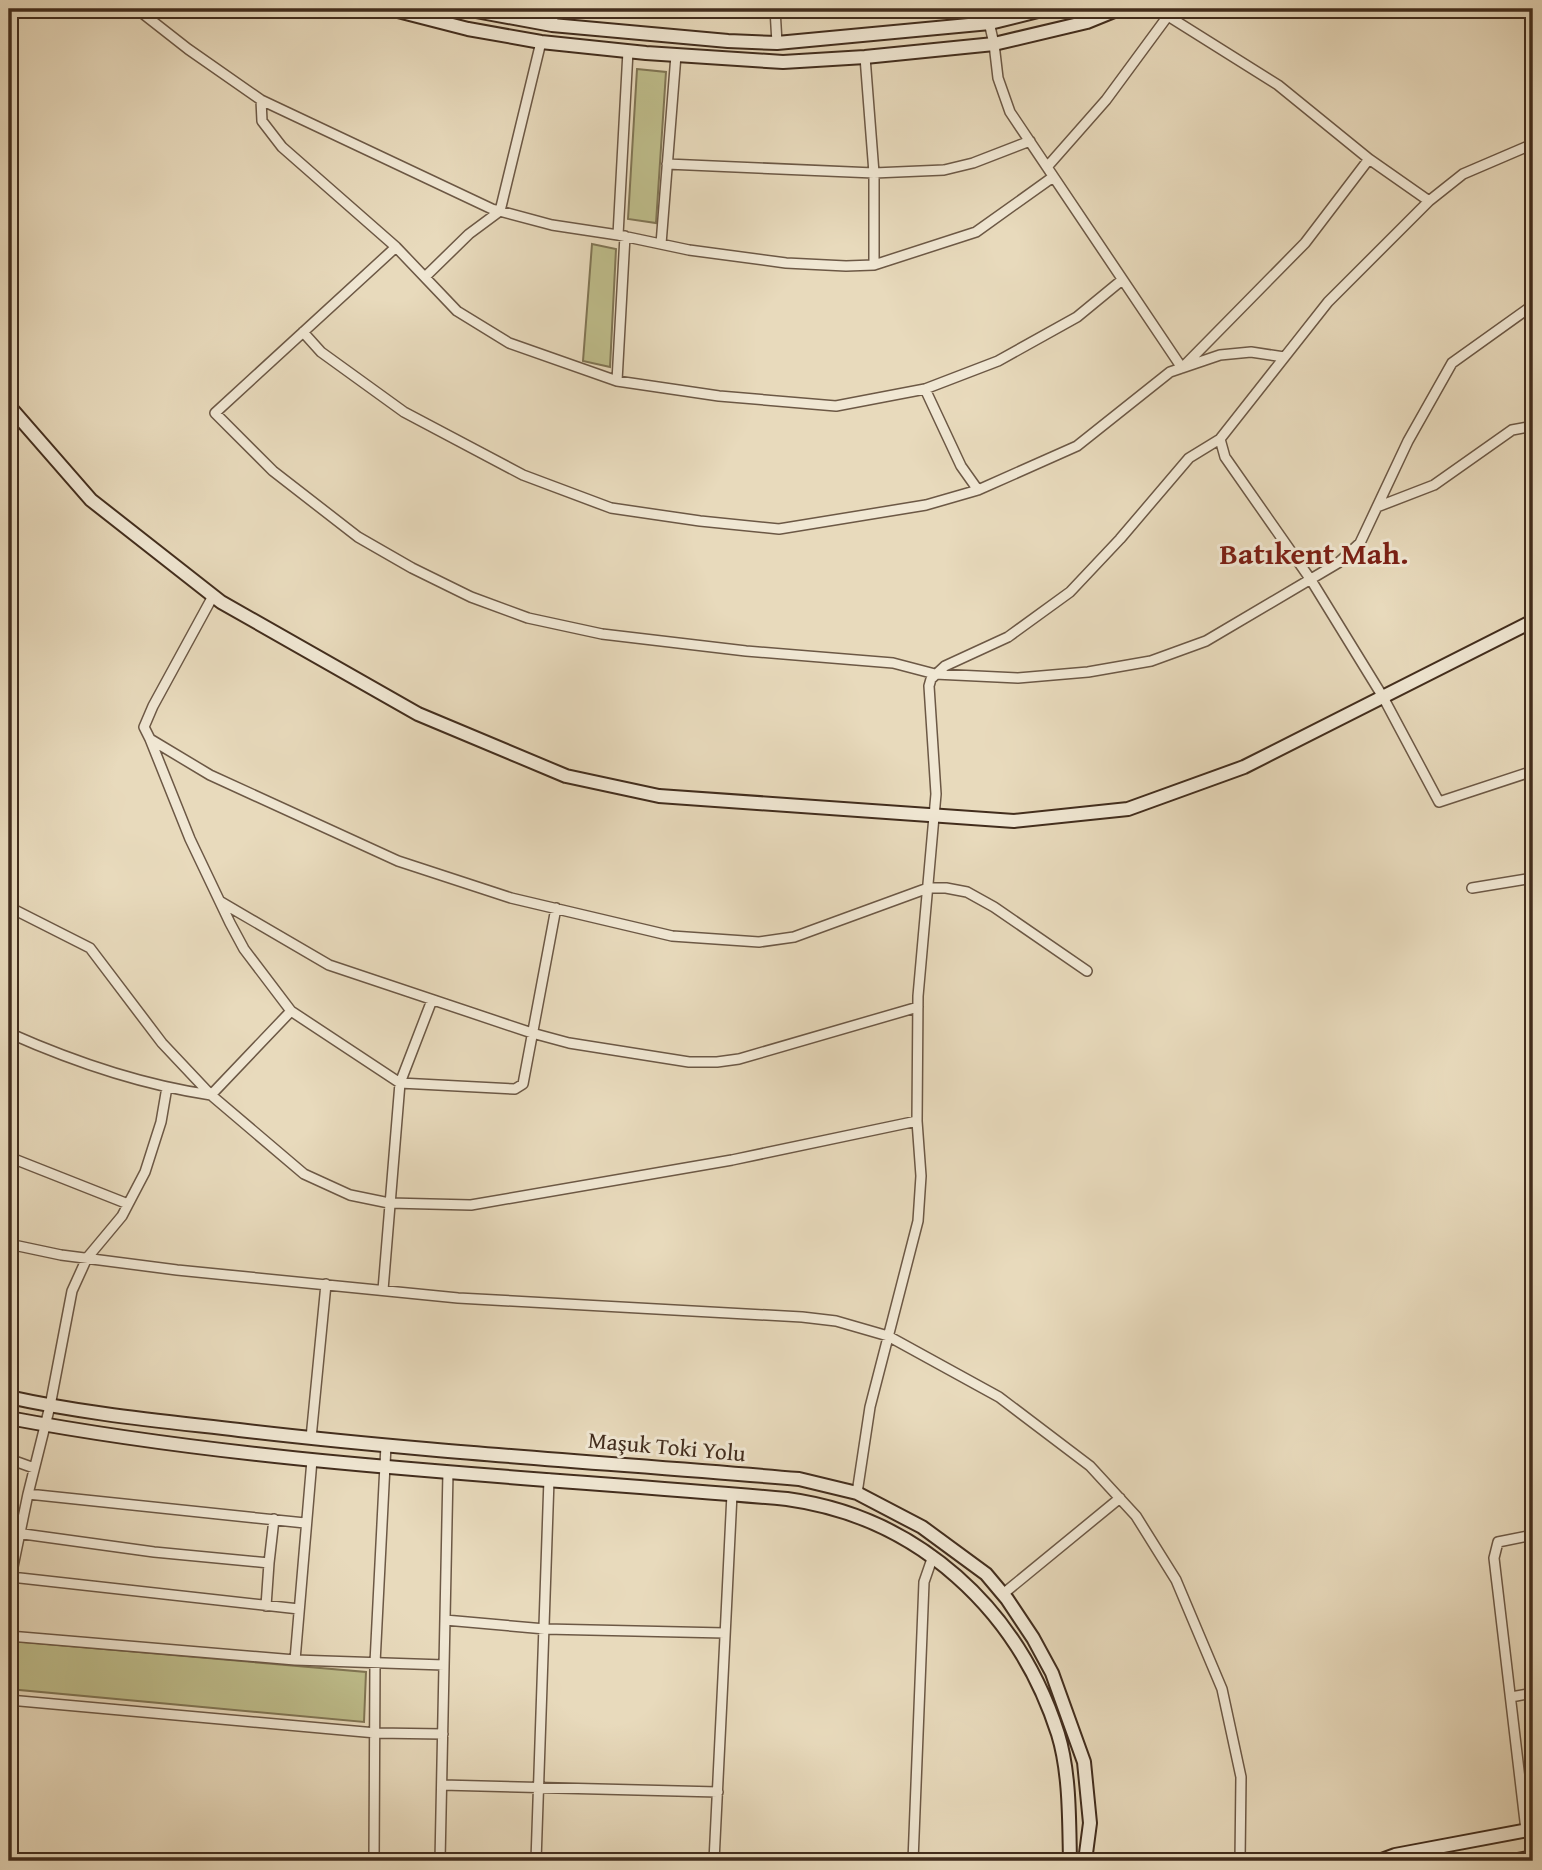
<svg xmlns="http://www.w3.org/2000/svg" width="1542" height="1870" font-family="'Gentium Book Plus',serif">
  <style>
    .green { fill: #bebd8b; stroke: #807554; stroke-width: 2 }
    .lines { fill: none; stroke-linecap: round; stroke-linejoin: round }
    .street-casing { stroke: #6c5845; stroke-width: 12 }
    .secondary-casing { stroke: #422d1d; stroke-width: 16 }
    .street { stroke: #f0e7d3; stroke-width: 9 }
    .secondary { stroke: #f0e7d3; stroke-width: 12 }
    .labels { text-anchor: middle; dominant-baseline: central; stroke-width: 6; stroke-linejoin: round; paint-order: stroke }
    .street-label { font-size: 23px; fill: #422d1d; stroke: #f0e7d3 }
    .district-label { font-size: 30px; font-weight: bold; fill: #7a1f14; stroke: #f0e7d3 }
  </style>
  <rect width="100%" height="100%" fill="#e8dabc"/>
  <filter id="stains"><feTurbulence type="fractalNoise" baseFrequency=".00286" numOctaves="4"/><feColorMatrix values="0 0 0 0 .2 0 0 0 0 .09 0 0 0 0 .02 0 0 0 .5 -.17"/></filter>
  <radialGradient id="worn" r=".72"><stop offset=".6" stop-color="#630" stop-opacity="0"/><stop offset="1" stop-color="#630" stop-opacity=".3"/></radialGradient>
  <path class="green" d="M637,69L666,72L656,223L628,219Z
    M592,244L616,249L610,367L583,361Z
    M12,1641L366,1672L364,1722L9,1689V1655Z"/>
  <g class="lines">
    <defs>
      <path id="street" d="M137,9L188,49L261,100L492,209L552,225L618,235L689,250L786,263L846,266L874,265L976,232L1053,177
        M775,9L777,43
        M986,9L994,44L998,78L1010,112L1182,368L1305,243L1369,159L1429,201
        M1168,16L1278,85L1369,159
        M552,25L554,9
        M865,57L874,173V265
        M261,100L262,121L282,147L396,247L457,311L509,343L617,381L719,396L836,406L925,389L998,361L1077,317L1122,280
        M667,164L874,173L944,170L973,163L1030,141
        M1047,167L1106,100L1173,9
        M618,235L628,51
        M661,244L676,55
        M396,247L215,413L273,471L358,537L412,568L471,597L528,618L602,634L746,651L893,663L935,674L1018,678L1088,672L1151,661L1206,641L1338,563L1360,543L1408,441L1452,363L1533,305
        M425,277L469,234L500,211L541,42
        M303,332L321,352L404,412L523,475L611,508L700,521L779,529L926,505L978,490L1077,446L1170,372L1220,355L1251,352L1284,357
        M617,381L625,236
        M925,389L961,466L978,490
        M1220,439L1225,457L1311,580L1383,697L1439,802L1533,771
        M1377,507L1434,485L1512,430L1533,426
        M213,596L153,706L144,727L150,739L210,775L398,861L511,898L672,936L759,942L794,937L928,888H946L967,892L994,907L1087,971
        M150,739L190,839L230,923L244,949L291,1011L400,1083L515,1089L523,1084L556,908
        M1472,888L1533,878
        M221,902L329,965L532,1033L569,1043L689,1062H717L739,1059L918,1007
        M9,907L90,948L162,1043L211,1095L304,1174L350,1195L389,1203L471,1205L732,1160L917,1121
        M9,1033C72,1061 142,1085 211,1095L291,1011
        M9,1157L128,1204
        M9,1244L61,1255L177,1270L458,1298L802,1317L836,1321L888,1336L999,1397L1090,1466L1136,1516L1176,1580L1222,1689L1241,1777L1240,1861
        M383,1290L400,1083L432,1000
        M311,1438L326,1284
        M9,1459L34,1468
        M857,1493L870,1407L918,1221L921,1176L917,1121L918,996L936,794L929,686L931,679L945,666L1008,637L1070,592L1120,539L1189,458L1220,439L1328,302L1429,201L1463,174L1533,144
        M28,1494L305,1523
        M9,1532L154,1552L269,1563L266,1606
        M269,1563L274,1519
        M11,1577L299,1609
        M9,1586L28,1494L50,1406L72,1291L87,1258L122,1216L145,1172L161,1122L167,1087
        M1003,1594L1120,1498
        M445,1620L545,1629L725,1633
        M9,1636L295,1660L444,1665
        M295,1660L312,1460
        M1511,1697L1533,1693
        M9,1700L376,1733L443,1734
        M442,1785L718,1792
        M1526,1830L1494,1558L1498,1542L1533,1535
        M374,1861L375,1663L386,1445
        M440,1861L448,1472
        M536,1861L549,1479
        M714,1861L732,1494
        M913,1861L924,1582L933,1556"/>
      <path id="secondary" d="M390,9L468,29L541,42L646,53L783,62L865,57L994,44L1087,22L1119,9
        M465,9L552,25L728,41L777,43L990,23L1046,9
        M9,406L91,500L221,602L418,714L566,776L659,796L1014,821L1128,809L1244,767L1533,621
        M9,1397C85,1414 162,1421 239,1430C425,1452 612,1463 799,1479L857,1493L922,1527L986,1574L1007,1599L1033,1638L1052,1673L1084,1762L1090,1823L1085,1861
        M9,1418C265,1466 528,1476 787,1499C918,1517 1018,1609 1058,1734C1070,1773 1069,1820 1070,1861
        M1379,1861L1395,1855L1533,1829
        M1512,1861L1533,1857"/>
    </defs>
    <use href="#street" class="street-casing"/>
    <use href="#secondary" class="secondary-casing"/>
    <use href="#street" class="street"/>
    <use href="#secondary" class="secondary"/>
  </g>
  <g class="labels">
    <g class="street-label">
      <text transform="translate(667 1446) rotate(5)">Maşuk Toki Yolu</text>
    </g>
    <g class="district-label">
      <text x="1314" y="553">Batıkent Mah.</text>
    </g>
  </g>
  <rect width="1542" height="1870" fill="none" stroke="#e8dabc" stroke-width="35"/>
  <rect x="10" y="10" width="1521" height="1849" fill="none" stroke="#422d1d" stroke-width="3.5"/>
  <rect x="18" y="18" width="1507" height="1835" fill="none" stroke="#422d1d" stroke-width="2"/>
  <rect width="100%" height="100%" filter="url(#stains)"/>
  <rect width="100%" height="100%" fill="url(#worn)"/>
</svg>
